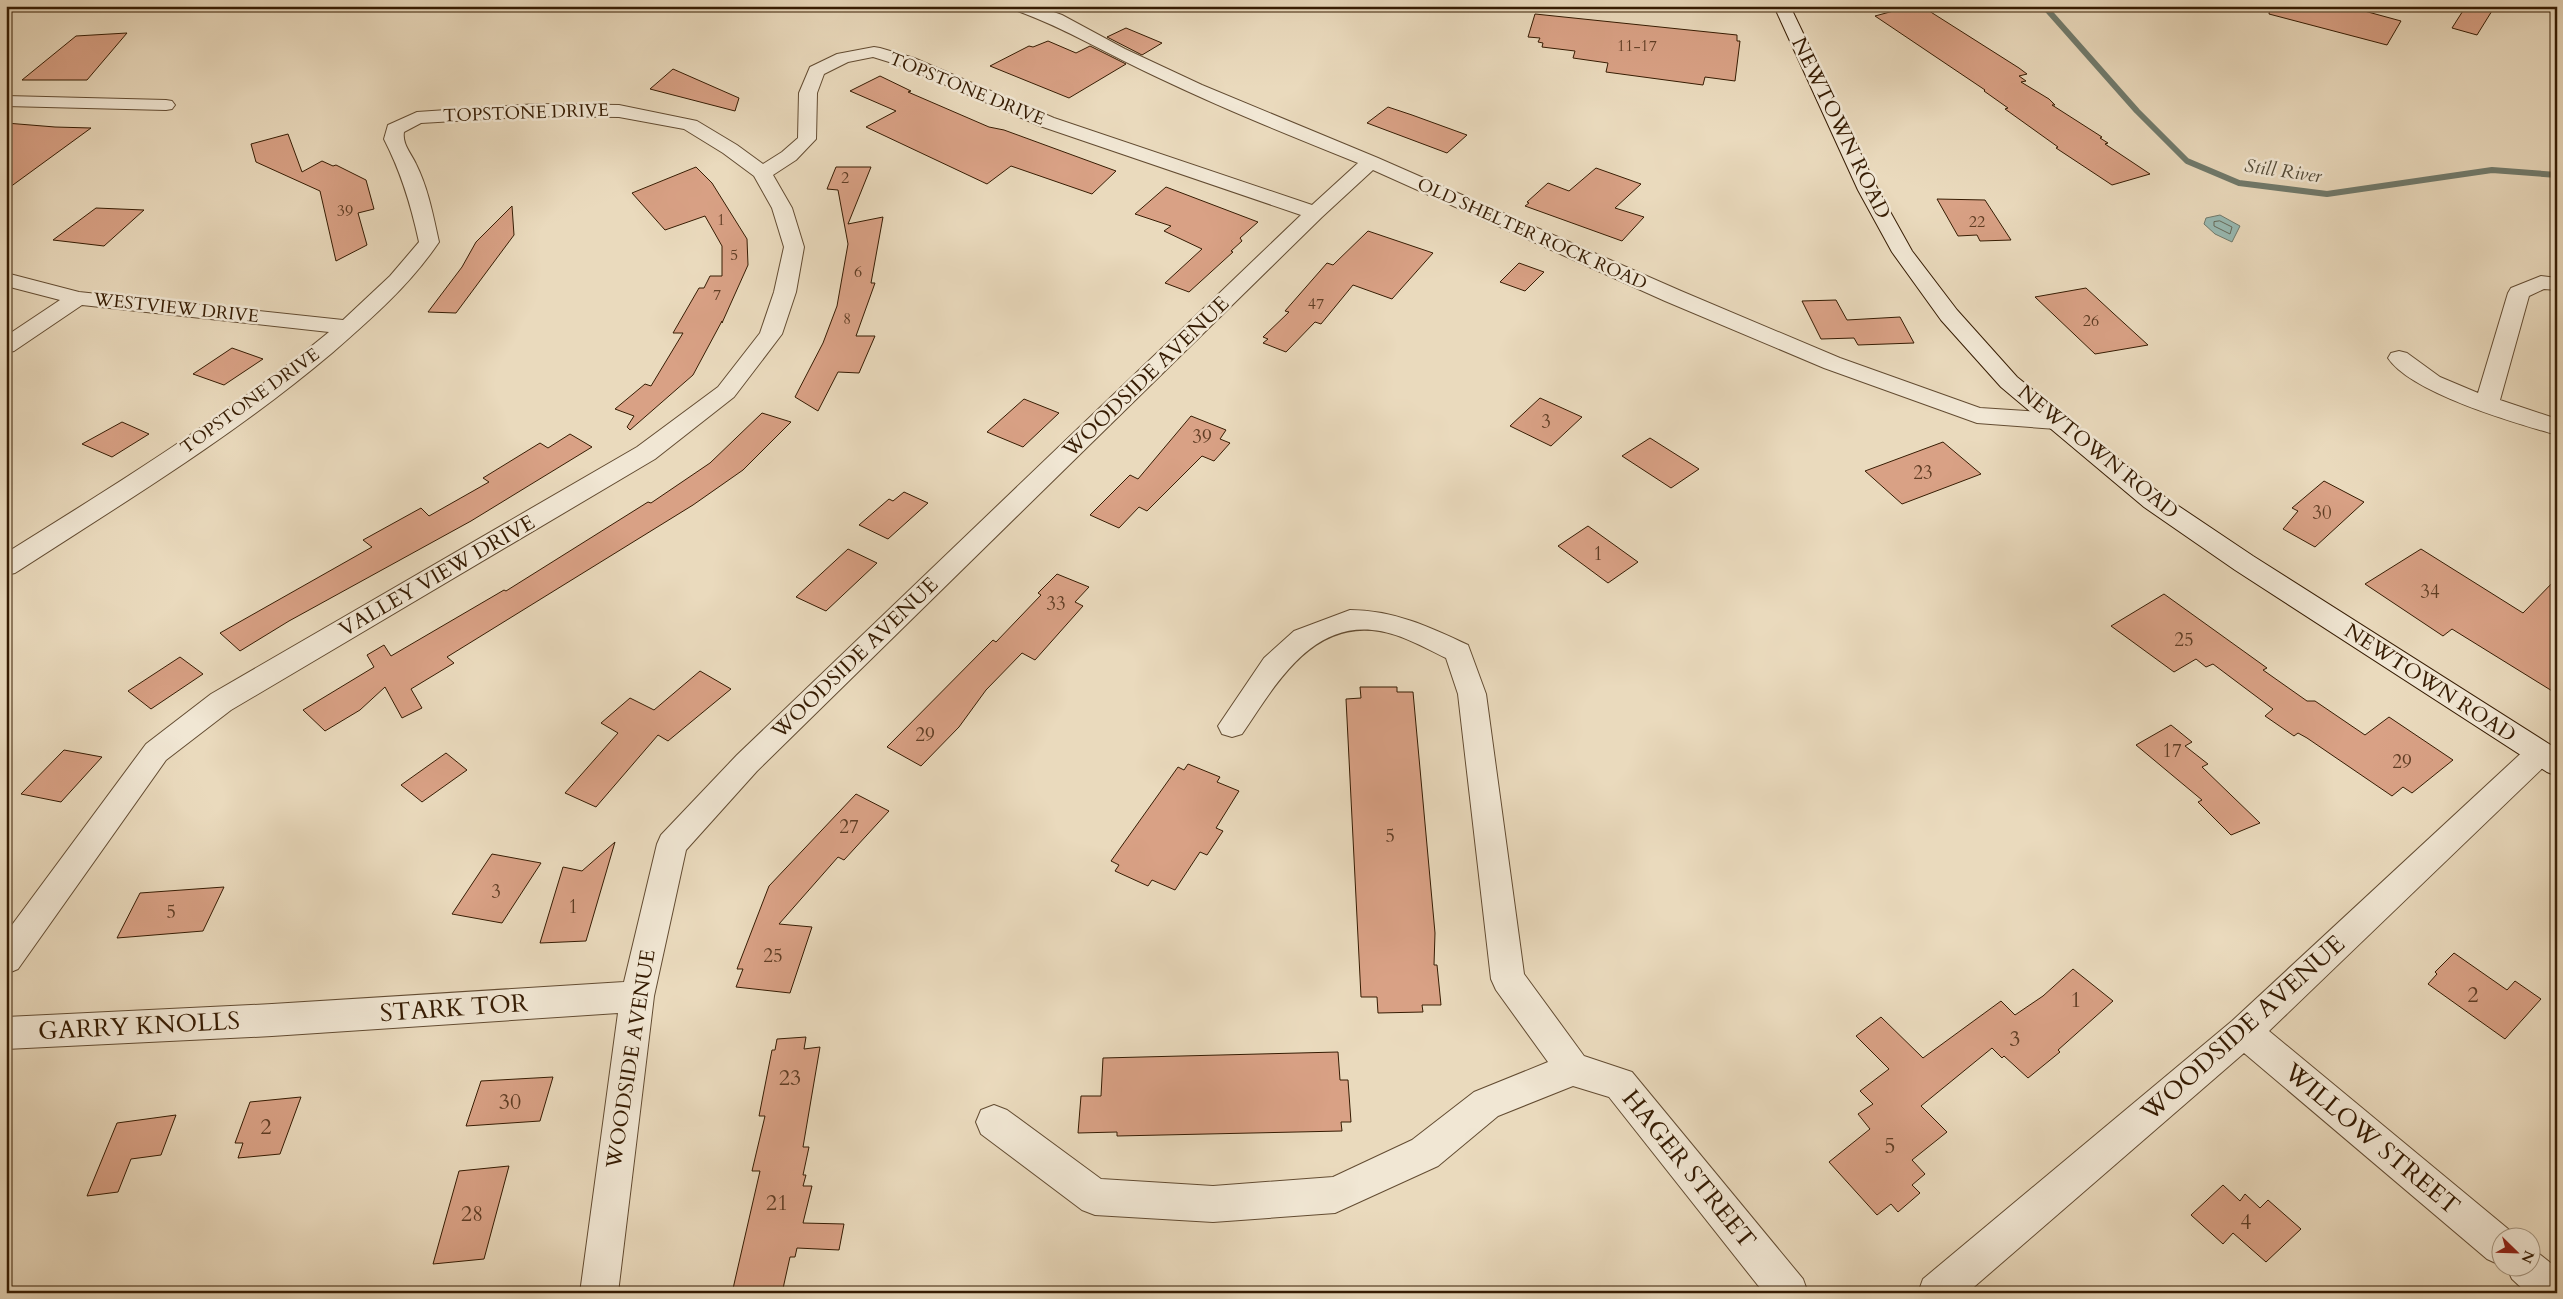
<svg xmlns="http://www.w3.org/2000/svg" width="2563" height="1299" font-family="Cardo,serif">
  <style>
    .water { fill: #98bab3; stroke: #717b6d }
    .lines { fill: none; stroke-linecap: round; stroke-linejoin: round }
    .shore { stroke: #676b5b; stroke-width: 1 }
    .stream { stroke: #717b6d; stroke-width: 6 }
    .building { fill: #d9a185; stroke: #361c03 }
    .minor-casing { stroke: #634c32; stroke-width: 2 }
    .secondary-casing { stroke: #361c03; stroke-width: 2 }
    .minor { fill: #f1e7d4; fill-rule: evenodd }
    .secondary { fill: #f1e7d4; fill-rule: evenodd }
    .labels { text-anchor: middle; dominant-baseline: central; stroke-width: 5; stroke-linejoin: round; paint-order: stroke }
    .far-number-label { font-size: 16px; fill: #5f3d24 }
    .far-street-label { font-size: 18px; fill: #361c03; stroke: #f1e7d4 }
    .far-water-label { font-size: 19px; font-style: italic; fill: #534b38; stroke: #f1e7d4 }
    .number-label { font-size: 19px; fill: #5f3d24 }
    .street-label { font-size: 21px; fill: #361c03; stroke: #f1e7d4 }
    .near-number-label { font-size: 22px; fill: #5f3d24 }
    .near-street-label { font-size: 25px; fill: #361c03; stroke: #f1e7d4 }
  </style>
  <rect width="100%" height="100%" fill="#eadabd"/>
  <filter id="stains"><feTurbulence type="fractalNoise" baseFrequency=".004" numOctaves="4"/><feColorMatrix values="0 0 0 0 .2 0 0 0 0 .09 0 0 0 0 .02 0 0 0 .5 -.17"/></filter>
  <radialGradient id="worn" r=".72"><stop offset=".6" stop-color="#630" stop-opacity="0"/><stop offset="1" stop-color="#630" stop-opacity=".3"/></radialGradient>
  <path class="water" d="M2220,215L2240,226L2232,242L2215,234L2204,224L2206,218Z"/>
  <g class="lines">
    <path class="shore" d="M2220,221L2232,227L2230,234L2214,226V222Z"/>
    <path class="stream" d="M2044,6L2137,111L2187,161L2239,183L2327,194L2492,170L2557,175"/>
  </g>
  <path class="building" d="M1912,6L1926,9L2019,68L2027,74L2019,76L2026,81L2021,82L2049,99L2055,105H2052L2102,137L2100,138L2108,143L2105,144L2150,174L2112,185L2056,148L2058,147L2005,109L2008,108L1984,91L1985,90L1875,16Z
    M2270,6H2346L2401,21L2387,45L2269,14Z
    M2466,6H2495L2477,35L2452,28Z
    M1535,14L1737,35V41H1740L1735,81L1705,77L1703,85L1606,72L1608,63L1573,58L1575,51L1542,47L1543,43L1538,42L1540,38L1528,37Z
    M1126,28L1162,43L1142,55L1107,37Z
    M127,33L87,80H22L76,36Z
    M1048,41L1076,53L1090,46L1126,64L1069,98L990,66L1029,46L1033,47Z
    M673,69L739,98L735,111L650,89Z
    M880,76L911,91L908,92L989,127L1004,130L1116,171L1092,194L1011,166L987,184L866,127L896,111L850,91Z
    M1388,107L1412,115L1467,135L1447,153L1367,123Z
    M6,123L55,127L91,128L6,190Z
    M288,134L302,172L322,161L333,166L336,165L366,180L374,209L358,213L367,245L336,261L320,191L256,162L251,144Z
    M696,167L712,183L747,239L748,265L722,323V321L693,375L630,430L627,427L634,416L615,409L645,384L651,386L683,333H673L699,288H704L710,276H722V246L705,216L665,230L632,193Z
    M836,167H871L848,224L883,217L871,283H875L856,336H875L859,373L838,372L818,411L795,397L823,343L837,306L848,244L838,190L827,189Z
    M1596,168L1641,184L1615,208L1644,217L1622,241L1525,206L1529,203L1527,202L1548,183L1569,191Z
    M1166,187L1258,222L1240,238L1242,241L1231,251L1233,252L1189,292L1165,283L1202,249L1164,231L1171,226L1135,214Z
    M1937,199L1985,200L2011,240L1980,241L1977,235L1958,236Z
    M512,206L514,235L456,313L428,312L462,267L476,242Z
    M96,208L144,210L104,246L53,240Z
    M1368,231L1433,253L1392,299L1353,285L1321,324L1315,322L1286,352L1263,343L1268,339L1263,337L1289,312L1285,311L1327,263L1333,265Z
    M1519,263L1544,272L1525,291L1500,282Z
    M2086,288L2113,313L2148,345L2095,354L2035,297Z
    M1836,300L1847,320L1900,317L1914,343L1858,345L1854,338L1821,339L1802,301Z
    M232,348L263,359L224,385L193,374Z
    M1540,398L1582,417L1551,446L1510,426Z
    M1024,399L1059,413L1023,447L987,432Z
    M762,413L791,422L743,470L693,505L447,657L454,663L411,689L422,708L402,718L385,687L360,710L325,731L303,710L374,667L367,655L384,645L391,656L504,590L506,591L648,502L651,503L710,463Z
    M1191,416L1226,430L1220,439L1230,443L1214,461L1202,456L1147,511L1139,507L1119,528L1090,515L1130,475L1138,479Z
    M122,422L149,434L112,457L82,444Z
    M570,434L592,447L471,521L289,621L240,651L220,633L372,547L363,540L421,508L429,516L489,482L483,478L540,443L548,448Z
    M1650,438L1699,469L1671,488L1622,456Z
    M1943,442L1981,474L1902,504L1865,471Z
    M2324,481L2364,502L2315,547L2283,529L2298,511L2292,508Z
    M904,492L928,503L888,539L859,525L889,499L893,501Z
    M1588,526L1638,562L1608,583L1558,546Z
    M848,549L877,563L826,611L796,597Z
    M2421,549L2523,613L2557,578V694L2452,629L2443,636L2365,584Z
    M1057,574L1089,587L1075,602L1083,606L1035,660L1022,653L986,690L959,727L921,766L887,747L993,640L996,642L1041,595L1038,593Z
    M2164,594L2267,668L2263,670L2307,701H2315L2365,735L2389,717L2453,760L2412,793L2403,787L2392,796L2307,738L2298,733L2294,736L2265,716L2273,709L2213,664L2206,667L2196,659L2174,672L2111,626Z
    M180,657L203,674L151,709L128,691Z
    M700,671L731,689L668,741L658,735L596,807L565,793L618,733L601,723L630,698L654,710Z
    M1360,687H1397V692H1413L1435,933L1434,965H1437L1441,1005H1422L1423,1012L1378,1013L1377,997H1361L1346,699L1361,698Z
    M2171,725L2192,742L2185,746L2208,764L2202,767L2260,823L2231,835L2198,802L2202,800L2136,745Z
    M64,750L102,757L61,802L21,794Z
    M446,753L467,770L422,802L401,785Z
    M1188,764L1220,777L1217,782L1239,791L1216,828L1223,831L1207,855L1200,852L1175,890L1152,880L1148,886L1115,871L1119,865L1111,861L1178,767L1184,770Z
    M856,794L889,811L844,860L838,857L779,924L812,927L790,993L736,987L743,969H737L769,886Z
    M615,842L586,941L540,943L563,867L582,871Z
    M492,854L541,863L502,923L452,914Z
    M224,887L203,931L117,938L140,893Z
    M2454,953L2507,990L2515,981L2541,999L2505,1039L2428,984L2437,974L2435,972Z
    M2073,969L2113,1001L2058,1050L2060,1052L2028,1078L2004,1056L2002,1058L1992,1048L1921,1106L1947,1132L1912,1160L1925,1174L1912,1185L1920,1193L1898,1212L1891,1204L1877,1215L1829,1162L1870,1129L1858,1114L1873,1104L1860,1091L1889,1069L1856,1036L1881,1017L1923,1058L2001,1001L2015,1015L2043,996Z
    M806,1037L804,1049L820,1047L803,1147H809L803,1175H806L803,1186H812L803,1223L844,1224L839,1250L797,1248L795,1257H790L782,1293H732L760,1171H752L765,1116H759L772,1050H775L777,1039Z
    M1338,1052L1340,1080H1348L1351,1122H1341L1342,1131L1117,1136V1132L1078,1133L1081,1096H1101L1103,1058Z
    M553,1077L540,1121L466,1126L481,1081Z
    M301,1097L280,1154L238,1158L243,1143H235L250,1102Z
    M176,1115L161,1155L131,1159L118,1192L87,1196L117,1123Z
    M509,1166L484,1259L433,1264L459,1171Z
    M2223,1185L2240,1201L2245,1194L2260,1208L2268,1200L2301,1229L2266,1262L2233,1233L2223,1244L2191,1215Z"/>
  <g class="lines">
    <defs>
      <path id="minor" d="M1013,6H1037L1062,15L1125,49L1202,85L1378,158L1681,291L1840,358L1980,408L2056,413L2064,416L2068,421L2064,426L2056,429L1977,423L1824,368L1665,301L1373,170L1322,217L757,771L686,850L654,996L618,1293H580L618,1013L272,1036L6,1049V1017L272,1004L624,982L657,844L661,835L737,755L1301,215L1040,126L902,66L873,57L848,62L824,74L817,93L816,139L796,160L773,175L792,208L804,247L796,292L782,334L734,397L655,459L231,710L166,760L18,969L6,974V933L146,744L211,694L637,447L718,387L760,333L774,292L784,247L772,208L754,176L723,153L684,129L619,117L537,116L421,123L404,132C402,144 411,153 416,164C428,188 433,215 439,242C410,285 371,319 332,353C234,436 123,503 15,573L6,575V553C117,484 228,415 329,332L82,305L14,351L6,353V336L60,300L6,286V273L79,292L343,320L390,276L419,242C411,205 401,172 384,139L388,125L417,112L537,104L619,105L697,121L737,145L763,164L782,152L798,138L799,93L810,67L837,54L874,47L880,48L914,58L1054,118L1312,205L1358,163C1291,136 1224,109 1159,78C1111,56 1065,28 1015,10Z
        M6,96L166,100L172,101L175,105L172,109L166,110L6,106Z
        M2541,276L2557,278V290L2544,289L2529,296L2500,400L2557,419V435C2515,423 2411,393 2388,358L2391,353L2399,351L2407,353L2440,377L2478,393L2508,293L2511,288Z
        M1350,610C1393,610 1430,627 1468,645L1486,694L1524,974L1584,1056L1632,1072L1803,1279L1808,1293H1764L1609,1097L1573,1086L1498,1116L1438,1166L1335,1213L1213,1222L1095,1215L1082,1210L981,1134L976,1122L981,1110L994,1105L1007,1110L1101,1179L1213,1186L1333,1177L1412,1140L1474,1092L1548,1062L1496,990L1491,979L1458,694L1446,658C1423,647 1398,632 1372,630C1308,624 1273,689 1242,734L1232,737L1222,734L1218,726L1264,658L1294,631Z
        M2540,741L2550,745L2555,753L2550,761L2269,1031L2513,1233L2515,1236H2500V1265L2487,1259L2244,1053L1967,1293H1918L1923,1279L2232,1021L2530,745Z
        M2530,1249L2538,1253L2557,1268V1293H2527L2512,1279L2506,1266H2530Z"/>
      <path id="secondary" d="M1774,6H1790L1878,190L1912,251L1957,310L2017,377L2162,495L2253,556L2557,749V776L2547,772L2235,570L2144,507L2001,387L1941,320L1892,252L1858,190Z"/>
    </defs>
    <use href="#minor" class="minor-casing"/>
    <use href="#secondary" class="secondary-casing"/>
    <use href="#minor" class="minor"/>
    <use href="#secondary" class="secondary"/>
  </g>
  <g class="labels">
    <g class="far-number-label">
      <text x="1637" y="46">11-17</text>
      <text x="845" y="178">2</text>
      <text x="345" y="211">39</text>
      <text x="721" y="220">1</text>
      <text x="1977" y="222">22</text>
      <text x="734" y="255">5</text>
      <text x="858" y="272">6</text>
      <text x="717" y="295">7</text>
      <text x="1316" y="304">47</text>
      <text x="847" y="319">8</text>
      <text x="2091" y="321">26</text>
    </g>
    <g class="far-street-label">
      <text transform="translate(967 89) rotate(22)">TOPSTONE DRIVE</text>
      <text transform="translate(526 113) rotate(-2)">TOPSTONE DRIVE</text>
      <text transform="translate(1532 234) rotate(24)">OLD SHELTER ROCK ROAD</text>
      <text transform="translate(176 308) rotate(6)">WESTVIEW DRIVE</text>
      <text transform="translate(250 401) rotate(-36)">TOPSTONE DRIVE</text>
    </g>
    <g class="far-water-label">
      <text transform="translate(2283 171) rotate(8)">Still River</text>
    </g>
    <g class="number-label">
      <text x="1546" y="422">3</text>
      <text x="1202" y="437">39</text>
      <text x="1923" y="473">23</text>
      <text x="2322" y="513">30</text>
      <text x="1598" y="554">1</text>
      <text x="2430" y="592">34</text>
      <text x="1056" y="604">33</text>
      <text x="2184" y="640">25</text>
      <text x="925" y="735">29</text>
      <text x="2172" y="751">17</text>
      <text x="2402" y="762">29</text>
      <text x="849" y="827">27</text>
      <text x="1390" y="836">5</text>
      <text x="496" y="892">3</text>
      <text x="573" y="907">1</text>
      <text x="171" y="912">5</text>
      <text x="773" y="956">25</text>
    </g>
    <g class="street-label">
      <text transform="translate(1841 128) rotate(64)">NEWTOWN ROAD</text>
      <text transform="translate(1146 377) rotate(-44)">WOODSIDE AVENUE</text>
      <text transform="translate(2098 452) rotate(39)">NEWTOWN ROAD</text>
      <text transform="translate(437 576) rotate(-30)">VALLEY VIEW DRIVE</text>
      <text transform="translate(855 658) rotate(-44)">WOODSIDE AVENUE</text>
      <text transform="translate(2430 683) rotate(33)">NEWTOWN ROAD</text>
      <text transform="translate(631 1059) rotate(-81)">WOODSIDE AVENUE</text>
    </g>
    <g class="near-number-label">
      <text x="2473" y="995">2</text>
      <text x="2076" y="1000">1</text>
      <text x="2015" y="1039">3</text>
      <text x="790" y="1078">23</text>
      <text x="510" y="1102">30</text>
      <text x="266" y="1127">2</text>
      <text x="1890" y="1146">5</text>
      <text x="777" y="1203">21</text>
      <text x="472" y="1214">28</text>
      <text x="2246" y="1222">4</text>
    </g>
    <g class="near-street-label">
      <text transform="translate(454 1008) rotate(-4)">STARK TOR</text>
      <text transform="translate(139 1026) rotate(-3)">GARRY KNOLLS</text>
      <text transform="translate(2243 1028) rotate(-42)">WOODSIDE AVENUE</text>
      <text transform="translate(2372 1139) rotate(40)">WILLOW STREET</text>
      <text transform="translate(1689 1169) rotate(51)">HAGER STREET</text>
    </g>
  </g>
  <rect width="2563" height="1299" fill="none" stroke="#eadabd" stroke-width="25"/>
  <rect x="8" y="8" width="2548" height="1284" fill="none" stroke="#361c03" stroke-width="2.5"/>
  <rect x="12" y="12" width="2538" height="1274" fill="none" stroke="#361c03"/>
  <g transform="translate(2516 1252) rotate(113)"><circle r="24" fill="#f1e7d4" stroke="#a69680"/>
  <path d="M0-4L9 19L0 12L-9 19Z" fill="#8f2418"/>
  <text y="-8" font-size="14" font-weight="bold" text-anchor="middle" fill="#361c03">N</text>
  </g>
  <rect width="100%" height="100%" filter="url(#stains)"/>
  <rect width="100%" height="100%" fill="url(#worn)"/>
</svg>
